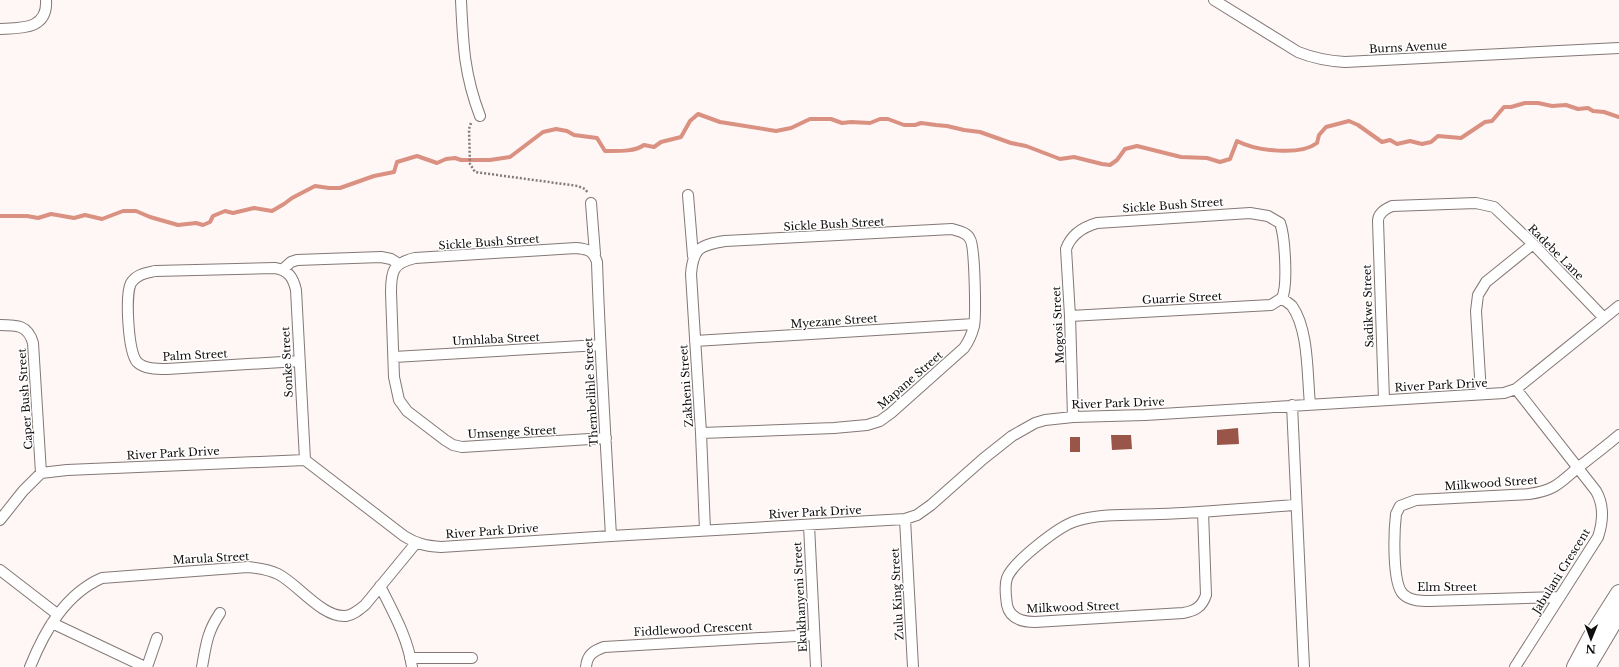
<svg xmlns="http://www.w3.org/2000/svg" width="1619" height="667" font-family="'Libre Baskerville',serif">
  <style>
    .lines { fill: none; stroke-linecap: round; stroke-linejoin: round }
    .stream { stroke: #db9181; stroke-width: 4 }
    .building { fill: #995547 }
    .minor-casing { stroke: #837875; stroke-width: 12 }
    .primary-casing { stroke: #837875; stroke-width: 18 }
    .path { stroke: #807b79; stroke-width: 2.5; stroke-dasharray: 2 2; stroke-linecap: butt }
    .minor { stroke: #fff; stroke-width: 10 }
    .primary { stroke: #fff; stroke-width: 16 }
    .labels { text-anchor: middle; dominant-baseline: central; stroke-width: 3; stroke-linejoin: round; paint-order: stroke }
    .street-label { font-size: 11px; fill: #120e0d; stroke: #fff }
  </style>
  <rect width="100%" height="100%" fill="#fef7f5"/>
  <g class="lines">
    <path class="stream" d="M0,216H27L38,218L51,214L74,218L85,215L102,219L123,211H136L150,217L178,225L196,223L203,225L210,222L213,216L225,211L233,213L254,208L272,211L284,204L292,198L315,186L329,188H340L374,176L394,172L397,162L417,156L437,163L446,159L455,158L461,160H490L510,157L543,132L556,129L567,131L574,135L597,138L605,151C618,151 634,152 644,145L654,147L661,142L681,137L690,121L698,114L720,122L776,131L791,128L810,119H831L842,123L851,122L870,123L880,119H888L904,125H915L921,123L936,125L947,126L964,130L980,132L1011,143L1026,146L1060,159L1074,157L1102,164L1110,165L1117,160L1125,149L1137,146L1181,157L1207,158L1220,162L1230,159L1237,141C1256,151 1300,156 1317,143L1319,135L1326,127L1349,121L1358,125L1382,142L1390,140L1397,144L1410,141L1422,144L1431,142L1438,136L1461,138L1485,122L1492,121L1504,107H1511L1525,103H1538L1552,106L1566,105L1578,109L1588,108L1593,111L1604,112L1619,117"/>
  </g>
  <path class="building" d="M1238,428L1239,444L1217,445V430Z
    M1111,435H1131L1132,449L1112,450Z
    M1070,437H1080V452H1070Z"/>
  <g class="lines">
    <defs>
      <path id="minor" d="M461,0C463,44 464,74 480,116
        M1214,0L1298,52C1313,58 1328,61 1345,62L1619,48
        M0,29C21,28 48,30 46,0
        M688,195L693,256
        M591,203L595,254
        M283,269L291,262L297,260L381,257L391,259L399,264
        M1282,298C1285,301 1289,303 1292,306C1309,330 1307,375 1310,404
        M1070,316L1271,305L1282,298C1288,286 1285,236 1280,223L1268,216L1250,213L1097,223C1083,227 1071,235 1066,249L1070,316L1073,417
        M0,325C17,325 28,325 33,343L41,473
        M695,341L974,324
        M394,357L600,345
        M299,361L167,369C157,369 144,369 137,362C128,351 125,295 131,283C137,274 146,273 155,271L275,268C288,270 293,277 296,290L305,460
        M1481,394L1476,311L1478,295L1486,282L1533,244
        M1384,400L1378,221C1378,213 1385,209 1392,206L1476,203L1494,207L1533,244L1604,318
        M1292,405L1304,667
        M701,433L834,428L867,425L880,421L891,413L964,348C969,341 972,334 974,326C976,316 975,246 970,239C967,232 958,231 952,229L725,241C700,245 693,248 691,274L701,433L705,530
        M606,438L462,447L453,445L445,440L407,411L399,400L394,377L391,292C391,271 393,263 415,258L576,248C587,249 593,250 597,262C600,353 606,444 611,536
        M1203,512L1206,595C1202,607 1195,611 1183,613L1035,622C1023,622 1010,619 1007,605C1006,596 1004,587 1007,578C1013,562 1059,526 1076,521C1100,513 1135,515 1160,514C1206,512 1251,508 1296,505
        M905,519L913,667
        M0,520L23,491L41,473L67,470L305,460L404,536C417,544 426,546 441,547L611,536L905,519L917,515L931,505L983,459L1012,436L1035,423L1045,420L1073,417L1145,415L1504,393L1516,389L1619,306
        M809,525L816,667
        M0,570L57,614
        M380,586C393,612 408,638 412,667
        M1560,597L1430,601C1421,601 1410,601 1403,594C1392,583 1394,531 1396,514L1400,506L1416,500L1529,494C1557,490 1560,482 1580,466C1593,456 1606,446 1619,435
        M52,623L145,667
        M410,658H472
        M30,667C44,632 65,594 102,578L248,567C258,568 268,569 278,574C298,584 322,618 346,616C353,615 359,610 365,605L416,543
        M147,667L157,638
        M202,667C206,645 207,632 220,613
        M586,667C587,655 593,651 604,647L814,635
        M1515,667L1598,537C1603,522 1604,505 1596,491L1516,389"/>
      <path id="primary" d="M1575,667L1591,637L1619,593
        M1587,667L1619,613"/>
    </defs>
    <use href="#minor" class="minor-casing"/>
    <use href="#primary" class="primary-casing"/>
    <path class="path" d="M471,123L469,129L470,164L475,172L578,186L585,189L588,193"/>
    <use href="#minor" class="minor"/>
    <use href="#primary" class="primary"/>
  </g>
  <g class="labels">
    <g class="street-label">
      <text transform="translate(1408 47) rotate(-3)">Burns Avenue</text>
      <text transform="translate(1173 205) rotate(-4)">Sickle Bush Street</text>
      <text transform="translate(834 224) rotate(-3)">Sickle Bush Street</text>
      <text transform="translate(489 242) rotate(-4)">Sickle Bush Street</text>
      <text transform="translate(1556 252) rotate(45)">Radebe Lane</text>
      <text transform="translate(1182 298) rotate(-3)">Guarrie Street</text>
      <text transform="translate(1368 306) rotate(-92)">Sadikwe Street</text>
      <text transform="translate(834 321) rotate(-4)">Myezane Street</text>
      <text transform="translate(1058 325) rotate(-93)">Mogosi Street</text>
      <text transform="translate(496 339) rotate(-3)">Umhlaba Street</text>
      <text transform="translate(195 355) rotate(-3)">Palm Street</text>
      <text transform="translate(287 362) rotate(-93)">Sonke Street</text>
      <text transform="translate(910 380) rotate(-41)">Mapane Street</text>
      <text transform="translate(1441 385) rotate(-3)">River Park Drive</text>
      <text transform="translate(686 386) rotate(-94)">Zakheni Street</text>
      <text transform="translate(591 392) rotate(-93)">Thembelihle Street</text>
      <text transform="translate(25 399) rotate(-94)">Caper Bush Street</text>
      <text transform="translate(1118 403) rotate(-2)">River Park Drive</text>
      <text transform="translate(512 432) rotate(-3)">Umsenge Street</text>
      <text transform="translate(173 453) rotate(-3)">River Park Drive</text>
      <text transform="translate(1491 483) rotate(-4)">Milkwood Street</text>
      <text transform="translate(815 512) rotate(-3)">River Park Drive</text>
      <text transform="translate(492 531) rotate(-4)">River Park Drive</text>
      <text transform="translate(211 558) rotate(-3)">Marula Street</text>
      <text transform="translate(1561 571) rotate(-58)">Jabulani Crescent</text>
      <text x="1447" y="587">Elm Street</text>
      <text transform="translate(897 594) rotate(-93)">Zulu King Street</text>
      <text transform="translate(800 597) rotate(-93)">Ekukhanyeni Street</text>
      <text transform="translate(1073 607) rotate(-2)">Milkwood Street</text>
      <text transform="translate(693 629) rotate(-3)">Fiddlewood Crescent</text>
    </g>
  </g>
  <g transform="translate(1591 639) rotate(181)" stroke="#ffffff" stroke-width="3" paint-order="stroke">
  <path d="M0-3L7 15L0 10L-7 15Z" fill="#120e0d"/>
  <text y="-6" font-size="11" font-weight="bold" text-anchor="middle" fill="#120e0d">N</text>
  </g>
</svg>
